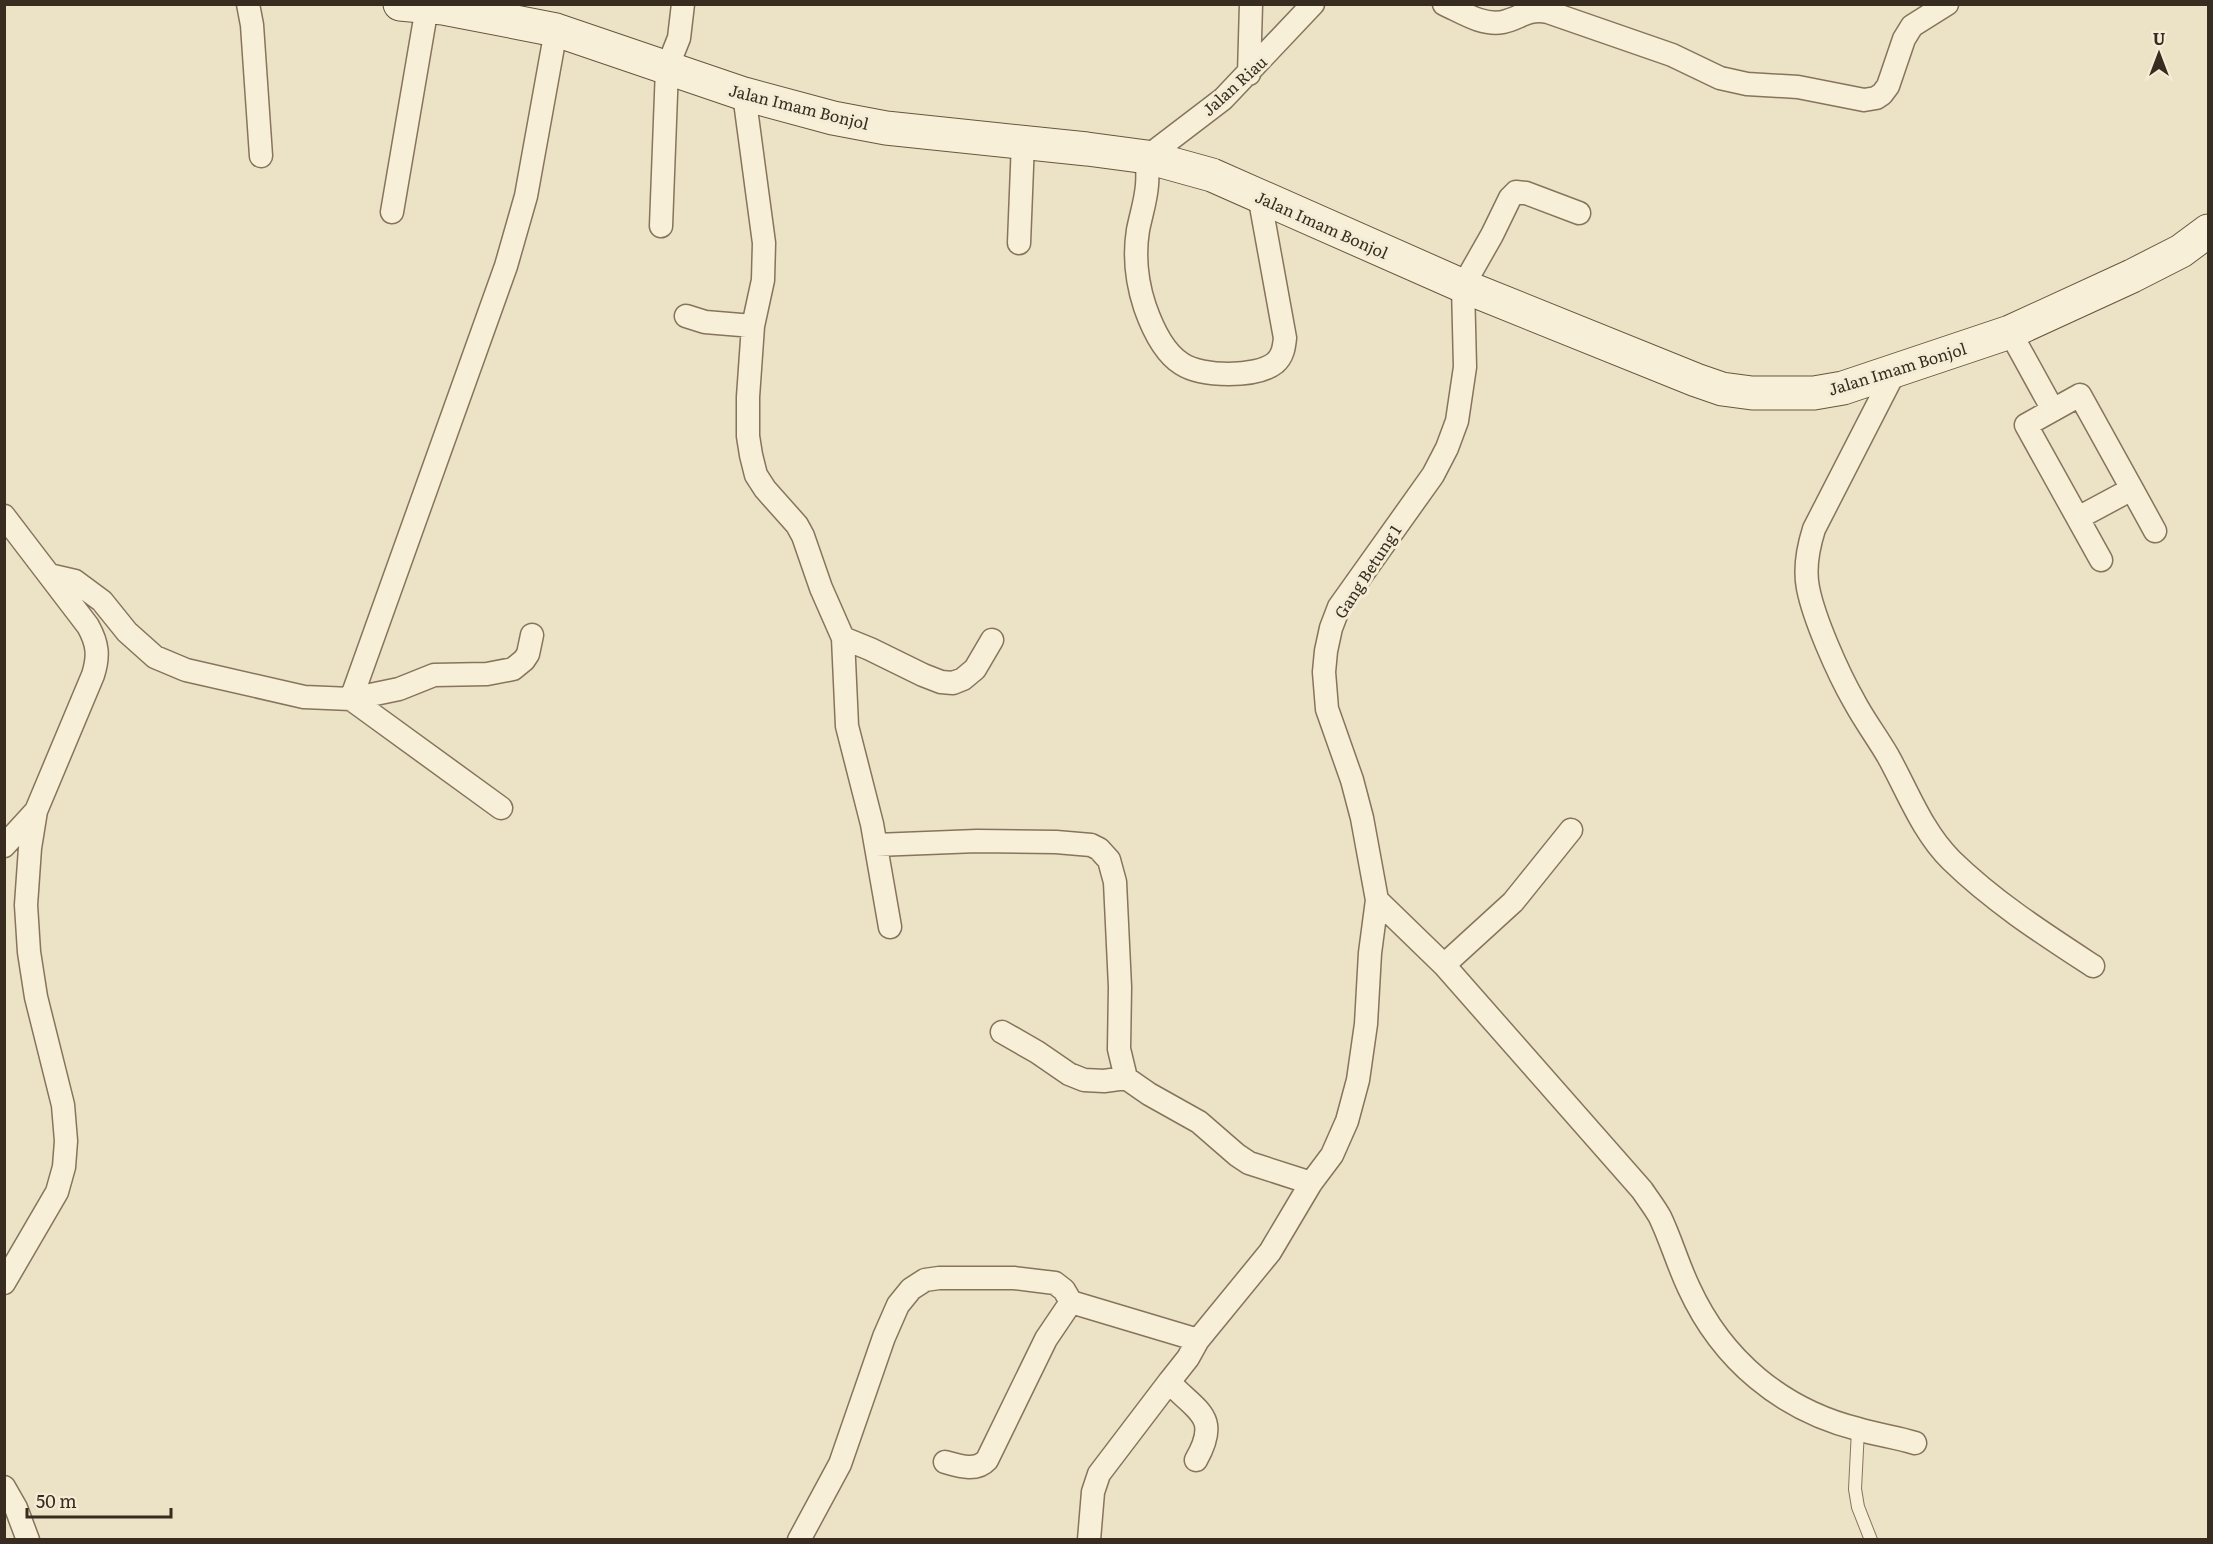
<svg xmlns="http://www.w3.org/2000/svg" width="2213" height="1544" font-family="Literata,serif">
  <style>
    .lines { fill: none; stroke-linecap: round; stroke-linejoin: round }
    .service-casing { stroke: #86745c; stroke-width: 14 }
    .minor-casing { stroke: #86745c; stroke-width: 25 }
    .secondary-casing { stroke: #68553f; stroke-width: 35 }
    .service { stroke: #f7efd8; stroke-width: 12 }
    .minor { stroke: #f7efd8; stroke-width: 22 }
    .secondary { stroke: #f7efd8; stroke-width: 33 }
    .labels { text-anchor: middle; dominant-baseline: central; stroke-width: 6; stroke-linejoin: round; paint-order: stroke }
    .street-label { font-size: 16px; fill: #372c1f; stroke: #f4ecd5 }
  </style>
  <rect width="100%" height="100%" fill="#ece2c5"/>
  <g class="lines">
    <defs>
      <path id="service" d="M1858,1430L1855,1489L1858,1507L1871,1540"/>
      <path id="minor" d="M248,4L252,25L261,156
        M1444,4C1462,12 1482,26 1503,22C1521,18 1527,8 1548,12L1672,55L1720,78L1747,84L1798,87L1864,100L1876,98L1882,94L1888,86L1904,39L1912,26L1947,4
        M1249,74L1251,4
        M744,94L764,243L763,280L753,326L748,397V436L751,455L756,475L765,489L797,525L803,536L821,588L843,638L847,726L872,824L890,927
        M1259,195L1285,338C1284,347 1283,356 1275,363C1256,378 1202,377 1182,364C1164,353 1152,327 1145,307C1137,283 1134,255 1138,230C1141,215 1146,200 1147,185C1148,176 1147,166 1147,157L1223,99L1313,4
        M392,212L427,7
        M661,226L667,68L679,38L683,4
        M1019,243L1023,142
        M686,316L705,322L753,326
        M2010,332L2053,410
        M1895,371L1814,529C1808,548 1804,568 1808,588C1814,619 1838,673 1854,701C1864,720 1877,737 1888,756C1908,792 1922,831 1951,860C1994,902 2044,934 2093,966
        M2132,489L2155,531
        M4,516L88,626C98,644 99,656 93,675L36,811L30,848L26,905L29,952L36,997L63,1105L66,1141L64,1167L57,1192L4,1283
        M2078,518L2132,489L2080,395L2026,425L2101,560
        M49,575L75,581L102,601L127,632L155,657L186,670L304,697L351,699L399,689L434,675L487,674L513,669L524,660L528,654L532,635
        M843,638L870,649L923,675L941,682L953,683L963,679L975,669L992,640
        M501,808L351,699L506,266L526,196L556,30
        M876,845L977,841L1056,842L1091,845L1099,849L1109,860L1115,882L1120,987L1119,1049L1126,1078L1149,1094L1199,1122L1237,1155L1249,1163L1311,1183
        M4,846L36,811
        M1377,900L1444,965L1642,1190C1648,1199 1655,1208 1660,1217C1671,1240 1678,1265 1689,1288C1722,1360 1782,1410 1858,1429C1877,1435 1896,1437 1915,1443
        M1444,965L1513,902L1571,830
        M1002,1032L1037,1052L1069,1074L1084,1080L1104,1081L1126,1078
        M1196,1460C1221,1416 1197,1412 1169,1382L1188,1358L1198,1340
        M945,1462C959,1466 976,1472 987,1460L1046,1339L1071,1302
        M4,1487L16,1508L28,1540
        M799,1540L840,1464L884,1337L898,1305L911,1289L925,1280L939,1278H1014L1055,1283L1064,1290L1071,1302L1198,1340L1270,1252L1311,1183L1332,1155L1347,1121L1358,1080L1366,1024L1370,953L1377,900L1362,818L1352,780L1327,709L1324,672L1326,651L1331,628L1339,607L1433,475L1447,448L1457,421L1465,367L1463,286L1492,235L1510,198L1516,192L1526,193L1579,213
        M1089,1540L1093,1492L1099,1474L1169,1382"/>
      <path id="secondary" d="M400,4L443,8L556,30L744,94L833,118L886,128L1087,149L1147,157L1212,175L1463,286L1696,380L1722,389L1752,393H1814L1843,388L2010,332L2132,276L2181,251L2208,231"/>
    </defs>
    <use href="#service" class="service-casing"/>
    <use href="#minor" class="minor-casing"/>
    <use href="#secondary" class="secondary-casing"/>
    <use href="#service" class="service"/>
    <use href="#minor" class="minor"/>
    <use href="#secondary" class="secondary"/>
  </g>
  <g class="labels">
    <g class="street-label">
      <text transform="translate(1234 85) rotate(-42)">Jalan Riau</text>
      <text transform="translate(799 106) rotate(14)">Jalan Imam Bonjol</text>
      <text transform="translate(1322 224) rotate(24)">Jalan Imam Bonjol</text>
      <text transform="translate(1897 368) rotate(-17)">Jalan Imam Bonjol</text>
      <text transform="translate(1367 571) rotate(-57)">Gang Betung 1</text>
    </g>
  </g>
  <rect width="2213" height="1544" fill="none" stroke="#372c1f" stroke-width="12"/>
  <g transform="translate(2159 54)" stroke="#f4ecd5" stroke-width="4.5" paint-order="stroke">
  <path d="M0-4.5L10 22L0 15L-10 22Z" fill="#372c1f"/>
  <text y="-9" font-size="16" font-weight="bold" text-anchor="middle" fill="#372c1f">U</text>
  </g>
  <path d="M27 1508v9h144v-9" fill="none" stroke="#372c1f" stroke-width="3"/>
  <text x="36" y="1508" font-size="18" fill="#372c1f" stroke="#f4ecd5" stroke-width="4.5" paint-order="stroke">50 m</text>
</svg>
